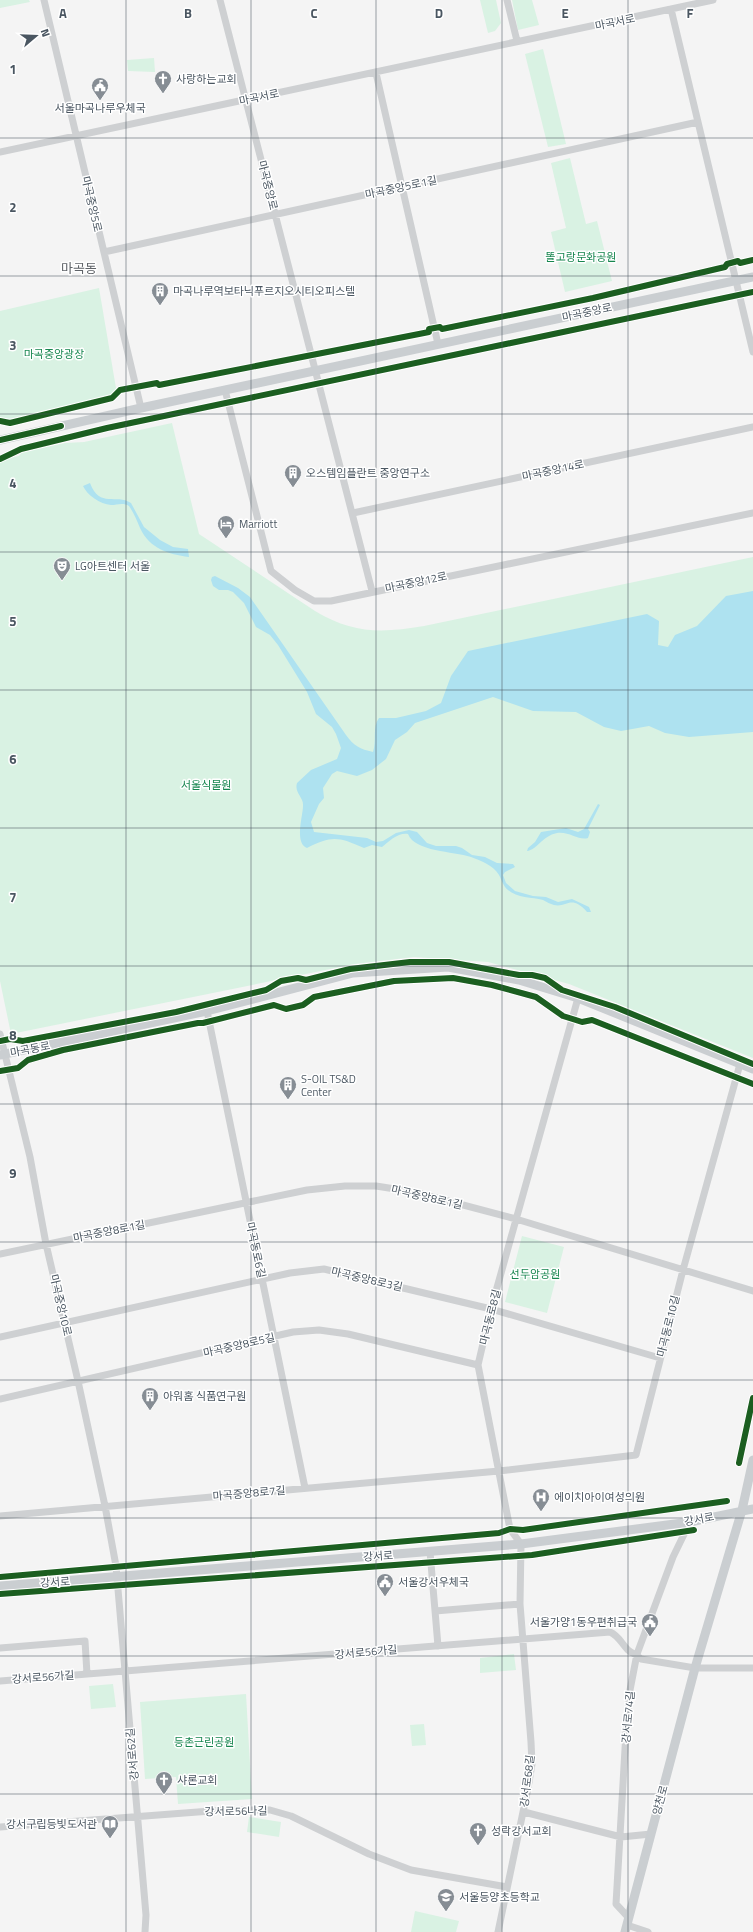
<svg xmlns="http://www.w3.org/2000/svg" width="753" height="1932" font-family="'Titillium Web','Noto Sans KR',sans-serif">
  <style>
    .green { fill: #d9f2e3 }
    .water { fill: #aee2f0 }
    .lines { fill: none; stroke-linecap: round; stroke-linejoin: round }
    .minor { stroke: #ced0d2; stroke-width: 7 }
    .major { stroke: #caced1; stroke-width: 9 }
    .cycleway-casing { stroke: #fff; stroke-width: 8 }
    .cycleway { stroke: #1b5e20; stroke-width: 6 }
    .grid { fill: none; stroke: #4a5661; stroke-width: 1; stroke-opacity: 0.55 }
    .labels { text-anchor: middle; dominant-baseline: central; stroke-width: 3; stroke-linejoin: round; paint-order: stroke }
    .street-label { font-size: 11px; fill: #4a5661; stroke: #fff }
    .poi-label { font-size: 11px; fill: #4a5661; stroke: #fff; text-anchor: start }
    .park-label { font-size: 11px; fill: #17864f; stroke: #fff }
    .quarter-label { font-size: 13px; fill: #5f6368; stroke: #fff }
    .grid-label { font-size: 13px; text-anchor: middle; font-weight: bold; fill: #4a5661; stroke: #fff; stroke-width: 3; stroke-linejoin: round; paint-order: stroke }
  </style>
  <rect width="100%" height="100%" fill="#f4f4f4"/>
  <path class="green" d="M0,0H29L30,2L0,8Z
    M480,0H496L501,23L495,31L488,33Z
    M512,0H532L539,25L518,30Z
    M543,49L566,144L548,147L525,54Z
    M154,58L155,72L128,71L127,60Z
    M570,158L586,224L597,221L612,281L565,292L551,232L566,228L551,163Z
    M99,288L117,394L0,423V311Z
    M172,423L199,534L315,611C353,634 382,633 424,626L753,557V1058L569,984L488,962L414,957L355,964L11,1034L0,981V460L19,456L22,452L65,443L84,442Z
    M522,1236L564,1247L547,1313L505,1302Z
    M514,1654L516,1670L480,1673V1658Z
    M113,1684L116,1707L91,1709L89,1686Z
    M246,1694L252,1799L178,1804L176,1777L145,1779L140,1702Z
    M424,1724L426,1745L412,1746L410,1725Z
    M249,1817L281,1822L279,1837L247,1832Z
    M415,1911L459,1921L456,1932H411Z"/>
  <path class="water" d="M90,483C100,509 116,493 131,503L144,527L160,540L173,547L188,549L189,557C168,554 150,549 140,528C137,521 134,513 129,506C123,502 117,505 111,505C100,504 87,495 83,486Z
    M215,576L238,588L250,597L346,735C354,746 360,749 373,752C377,741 372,727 379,718H396L426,711L441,703L451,676L468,651L647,614L659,621L658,645L668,647L675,635L697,626L726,596L753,591V732L689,737L665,733L649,726L621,731L604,727L576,712L533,711L493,697L415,723L407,732L395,740L386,759L372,770L357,776L337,771L332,774L323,788L324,798L319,804L311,822L314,832L367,838L376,842L383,841L396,833L409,830L417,832L427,843L436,846H456L462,848L472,855L485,857L497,863L513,864L515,867L505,872L503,875L506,883L515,891L533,896L546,897L558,902L572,899L589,907L591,912H587C571,894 567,908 554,905C550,904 547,902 543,900C532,897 517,898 508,890C503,886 502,880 499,875C493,865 481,861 471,857C453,851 415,852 408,834C399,832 389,841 382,847L372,845L364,848C339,837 332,835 307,848C294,843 303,816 303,806C304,797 294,793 297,783L311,770L337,759L341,748L336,734L332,727L316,714L307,692L278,645L270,635L256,627L244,603L233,592L228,590H219L213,586L211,580L212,577Z
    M598,804L600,805L588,829L590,832L588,838C579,841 569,831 557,833C542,836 537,850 527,851L528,848L535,842L541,832L566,828L578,832L584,829Z"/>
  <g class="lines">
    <path class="minor" d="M44,0L141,408
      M220,0L372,591
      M507,0L517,41
      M671,9L753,352
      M376,73L438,344
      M0,152L713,0
      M104,252L698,122
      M225,390L271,571L295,590L314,601H331L753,513
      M353,513L753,427
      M207,1011L305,1488
      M0,1034L30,1157L46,1244L78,1381L105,1506L116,1566L146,1915L145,1932
      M0,1254L307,1190L345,1186H376L414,1192L516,1219L753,1291
      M0,1337L290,1273L324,1269L357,1277L491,1309L660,1358
      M0,1399L293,1332L319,1330L348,1334L478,1365
      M0,1516L499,1471L636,1455L683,1270L740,1064
      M430,1552L438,1646
      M435,1611L520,1604
      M0,1648L85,1641L87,1674
      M0,1681L610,1632C619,1636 621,1643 628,1650C632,1654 636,1653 641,1659L695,1668H753
      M524,1812L621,1837L651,1834
      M0,1827L224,1810H270L291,1816L369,1854L411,1870L507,1887
      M629,1918L616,1904L626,1732L630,1690L637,1654L673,1557L690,1522
      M627,1925L648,1932
      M498,1932L528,1788L532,1764L531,1742L520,1604L521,1544L510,1529L478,1365L491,1309L578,998"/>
    <path class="major" d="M0,440L141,408L753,277
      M0,1055L207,1011L353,973L448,967L519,980L578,998L753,1069
      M0,1586L521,1544L690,1522L753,1509
      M625,1932L695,1668L742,1510L753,1460"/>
    <defs>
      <path id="cycleway" d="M0,421L10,423L112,398L120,390L157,383L159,385L419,334L429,332V329L440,327L442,329L593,298L725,267L727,264L738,261L740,263L753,260
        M0,440L61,426
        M0,459L21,449L107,428L753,292
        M0,1041L10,1039L23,1041L176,1012L266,990L281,981L298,978L306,980L350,969L410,962H449L519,975H532L545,978L562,990L615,1007L753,1064
        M0,1071L18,1068L28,1060L63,1050L198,1023H203L274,1005L286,1009L303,1005L314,997L394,981L453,978L492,985L536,997L563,1016L582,1022L592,1020L753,1084
        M739,1463L753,1398
        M0,1577L499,1533L510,1529L523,1530L727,1501
        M0,1594L532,1555L694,1530"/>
    </defs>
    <use href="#cycleway" class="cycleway-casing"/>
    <use href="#cycleway" class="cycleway"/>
  </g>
  <path class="grid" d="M126,0V1932M251,0V1932M376,0V1932M502,0V1932M628,0V1932M0,138H753M0,276H753M0,414H753M0,552H753M0,690H753M0,828H753M0,966H753M0,1104H753M0,1242H753M0,1380H753M0,1518H753M0,1656H753M0,1794H753"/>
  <defs>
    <symbol id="church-pin" viewBox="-11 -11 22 30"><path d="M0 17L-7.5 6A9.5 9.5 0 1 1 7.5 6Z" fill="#868d94" stroke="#fff"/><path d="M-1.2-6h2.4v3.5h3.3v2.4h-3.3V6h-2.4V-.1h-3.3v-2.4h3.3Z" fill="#fff"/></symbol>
    <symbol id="civic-pin" viewBox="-11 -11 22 30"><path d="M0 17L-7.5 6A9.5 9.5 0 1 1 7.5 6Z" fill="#868d94" stroke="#fff"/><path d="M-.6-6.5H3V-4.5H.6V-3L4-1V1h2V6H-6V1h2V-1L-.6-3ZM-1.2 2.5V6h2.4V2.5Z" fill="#fff"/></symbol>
    <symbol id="building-pin" viewBox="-11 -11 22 30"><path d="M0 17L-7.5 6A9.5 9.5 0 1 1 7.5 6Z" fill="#868d94" stroke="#fff"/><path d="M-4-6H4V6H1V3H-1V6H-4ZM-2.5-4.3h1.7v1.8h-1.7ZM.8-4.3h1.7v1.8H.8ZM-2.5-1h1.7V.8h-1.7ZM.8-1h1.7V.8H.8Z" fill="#fff"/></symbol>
    <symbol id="hotel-pin" viewBox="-11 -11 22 30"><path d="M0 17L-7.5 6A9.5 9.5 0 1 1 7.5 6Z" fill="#868d94" stroke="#fff"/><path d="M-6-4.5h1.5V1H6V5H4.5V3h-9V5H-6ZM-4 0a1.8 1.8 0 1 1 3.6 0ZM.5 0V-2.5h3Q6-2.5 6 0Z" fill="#fff"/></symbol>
    <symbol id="theatre-pin" viewBox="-11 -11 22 30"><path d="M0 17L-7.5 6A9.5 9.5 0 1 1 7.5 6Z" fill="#868d94" stroke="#fff"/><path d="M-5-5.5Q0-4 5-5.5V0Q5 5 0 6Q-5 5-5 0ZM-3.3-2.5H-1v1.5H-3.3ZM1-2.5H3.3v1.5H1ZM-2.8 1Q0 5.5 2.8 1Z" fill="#fff"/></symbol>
    <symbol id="hospital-pin" viewBox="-11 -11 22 30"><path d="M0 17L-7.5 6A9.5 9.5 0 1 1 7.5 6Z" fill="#868d94" stroke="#fff"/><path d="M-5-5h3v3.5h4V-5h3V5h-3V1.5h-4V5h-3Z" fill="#fff"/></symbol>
    <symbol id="library-pin" viewBox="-11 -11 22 30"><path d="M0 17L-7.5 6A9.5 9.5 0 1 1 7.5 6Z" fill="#868d94" stroke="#fff"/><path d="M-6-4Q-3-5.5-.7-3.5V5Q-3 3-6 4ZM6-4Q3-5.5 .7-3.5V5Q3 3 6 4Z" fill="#fff"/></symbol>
    <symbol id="school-pin" viewBox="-11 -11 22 30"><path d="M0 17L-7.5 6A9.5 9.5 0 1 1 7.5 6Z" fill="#868d94" stroke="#fff"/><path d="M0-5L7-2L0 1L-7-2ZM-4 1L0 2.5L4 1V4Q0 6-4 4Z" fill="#fff"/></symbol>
  </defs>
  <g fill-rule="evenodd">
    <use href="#church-pin" x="153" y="69" width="20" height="27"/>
    <use href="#civic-pin" x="90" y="76" width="20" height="27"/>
    <use href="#building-pin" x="150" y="281" width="20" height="27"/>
    <use href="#building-pin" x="283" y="463" width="20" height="27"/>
    <use href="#hotel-pin" x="216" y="514" width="20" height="27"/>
    <use href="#theatre-pin" x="52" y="556" width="20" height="27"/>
    <use href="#building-pin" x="278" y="1075" width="20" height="27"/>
    <use href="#building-pin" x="140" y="1386" width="20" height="27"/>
    <use href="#hospital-pin" x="531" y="1487" width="20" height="27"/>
    <use href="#civic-pin" x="375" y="1572" width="20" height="27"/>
    <use href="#civic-pin" x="640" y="1612" width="20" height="27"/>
    <use href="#church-pin" x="154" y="1770" width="20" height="27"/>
    <use href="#library-pin" x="100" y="1814" width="20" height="27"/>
    <use href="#church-pin" x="468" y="1821" width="20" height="27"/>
    <use href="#school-pin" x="436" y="1887" width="20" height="27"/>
  </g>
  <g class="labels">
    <g class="street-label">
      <text transform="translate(615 22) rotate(-12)">마곡서로</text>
      <text transform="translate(259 97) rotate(-12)">마곡서로</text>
      <text transform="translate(268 185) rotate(76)">마곡중앙로</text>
      <text transform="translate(401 187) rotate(-12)">마곡중앙5로1길</text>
      <text transform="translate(92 204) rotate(77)">마곡중앙5로</text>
      <text transform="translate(587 312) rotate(-12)">마곡중앙로</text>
      <text transform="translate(553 470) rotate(-12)">마곡중앙14로</text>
      <text transform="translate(416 582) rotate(-12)">마곡중앙12로</text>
      <text transform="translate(30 1049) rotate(-11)">마곡동로</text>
      <text transform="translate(427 1197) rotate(13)">마곡중앙8로1길</text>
      <text transform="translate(109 1231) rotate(-11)">마곡중앙8로1길</text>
      <text transform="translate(256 1250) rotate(78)">마곡동로6길</text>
      <text transform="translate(367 1279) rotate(13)">마곡중앙8로3길</text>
      <text transform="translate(61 1305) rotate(77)">마곡중앙10로</text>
      <text transform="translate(490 1317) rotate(-76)">마곡동로8길</text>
      <text transform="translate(668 1326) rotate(-76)">마곡동로10길</text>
      <text transform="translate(239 1345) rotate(-13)">마곡중앙8로5길</text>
      <text transform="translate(249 1493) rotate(-5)">마곡중앙8로7길</text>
      <text transform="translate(699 1519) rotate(-11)">강서로</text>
      <text transform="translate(378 1556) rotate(-4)">강서로</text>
      <text transform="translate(55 1582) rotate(-4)">강서로</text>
      <text transform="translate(366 1652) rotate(-5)">강서로56가길</text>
      <text transform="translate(43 1677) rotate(-4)">강서로56가길</text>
      <text transform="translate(628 1717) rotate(-85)">강서로74길</text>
      <text transform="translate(132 1754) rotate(-95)">강서로62길</text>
      <text transform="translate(527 1781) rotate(-83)">강서로68길</text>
      <text transform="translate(660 1800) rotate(-75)">양천로</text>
      <text transform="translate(236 1811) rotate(-1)">강서로56나길</text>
    </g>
    <g class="poi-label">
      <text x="176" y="79">사랑하는교회</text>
      <text x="100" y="108" text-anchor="middle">서울마곡나루우체국</text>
      <text x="173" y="291">마곡나루역보타닉푸르지오시티오피스텔</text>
      <text x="306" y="473">오스템임플란트 중앙연구소</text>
      <text x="239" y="524">Marriott</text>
      <text x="75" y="566">LG아트센터 서울</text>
      <text x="301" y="1079">S-OIL TS&amp;D<tspan x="301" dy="13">Center</tspan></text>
      <text x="163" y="1396">아워홈 식품연구원</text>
      <text x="554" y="1497">에이치아이여성의원</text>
      <text x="398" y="1582">서울강서우체국</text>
      <text x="637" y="1622" text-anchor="end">서울가양1동우편취급국</text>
      <text x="177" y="1780">샤론교회</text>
      <text x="97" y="1824" text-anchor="end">강서구립등빛도서관</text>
      <text x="491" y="1831">성락강서교회</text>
      <text x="459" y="1897">서울등양초등학교</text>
    </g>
    <g class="park-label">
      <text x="581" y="257">똘고랑문화공원</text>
      <text x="54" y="354">마곡중앙광장</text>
      <text x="206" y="785">서울식물원</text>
      <text x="535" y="1274">선두암공원</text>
      <text x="204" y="1742">등촌근린공원</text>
    </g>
    <g class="quarter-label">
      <text x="79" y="268">마곡동</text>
    </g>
  </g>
  <g class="grid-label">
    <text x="63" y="18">A</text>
    <text x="188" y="18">B</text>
    <text x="314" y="18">C</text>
    <text x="439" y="18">D</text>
    <text x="565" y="18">E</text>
    <text x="690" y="18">F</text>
    <text x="13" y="74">1</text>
    <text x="13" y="212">2</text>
    <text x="13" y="350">3</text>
    <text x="13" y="488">4</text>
    <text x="13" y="626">5</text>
    <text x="13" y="764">6</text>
    <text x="13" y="902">7</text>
    <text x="13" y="1040">8</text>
    <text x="13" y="1178">9</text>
  </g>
  <g transform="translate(36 36) rotate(71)" stroke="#ffffff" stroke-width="3" paint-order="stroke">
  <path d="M0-3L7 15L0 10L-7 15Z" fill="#4a5661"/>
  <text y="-6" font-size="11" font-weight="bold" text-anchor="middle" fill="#4a5661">N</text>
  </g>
</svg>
